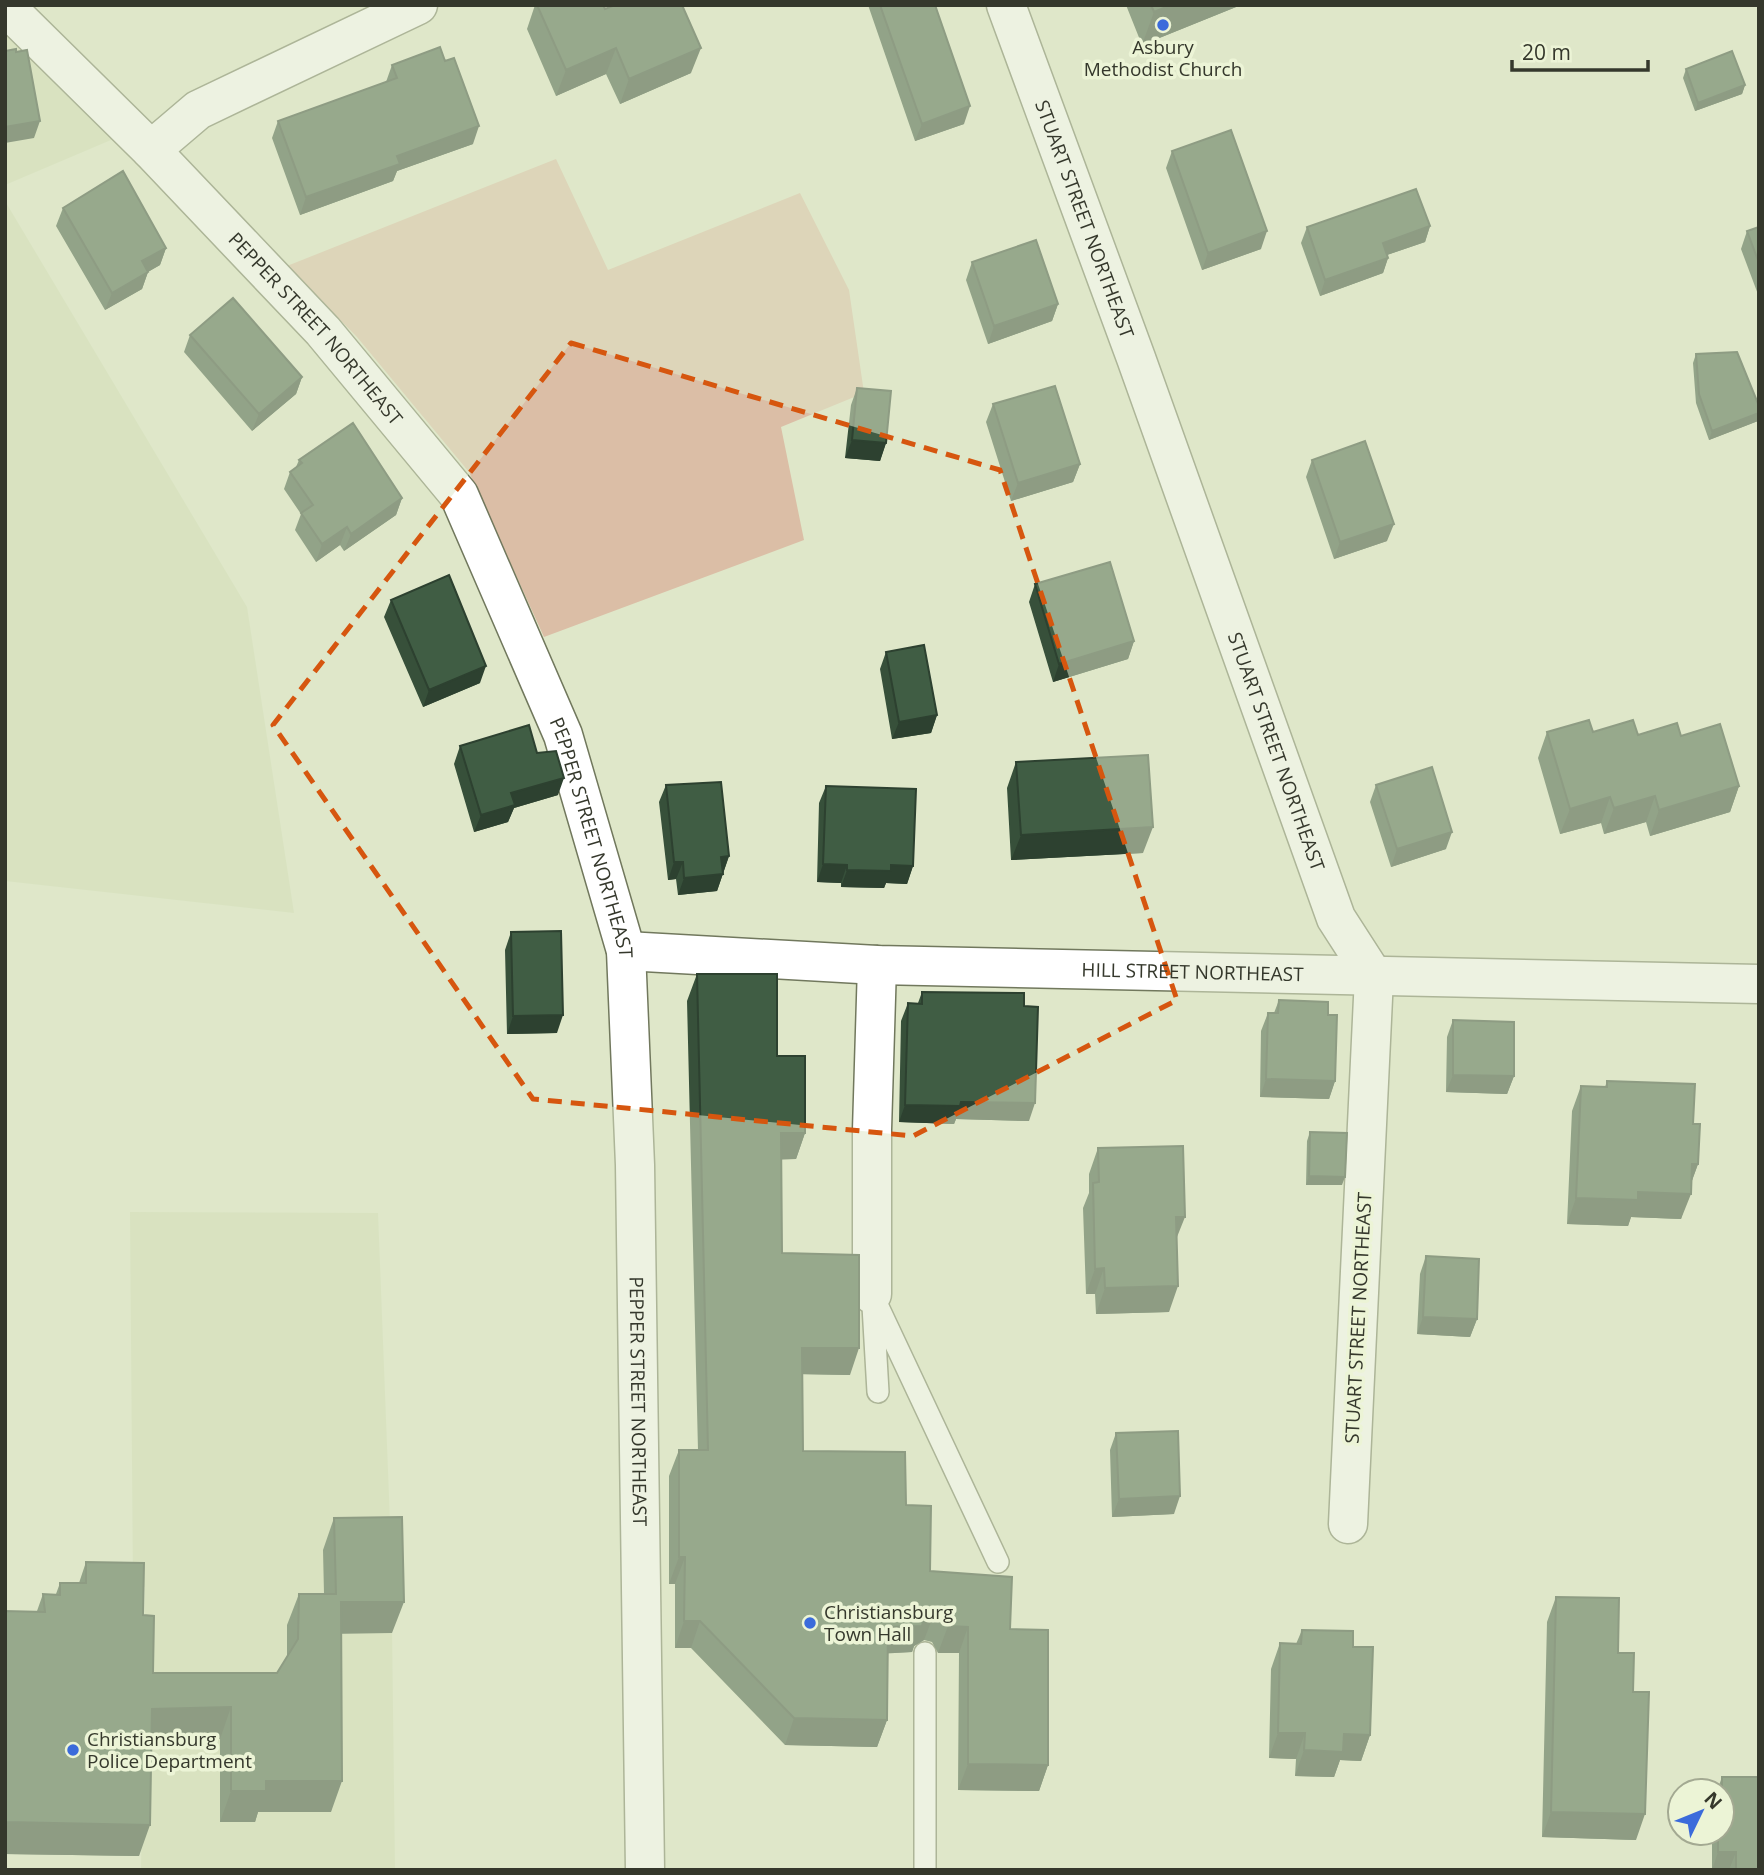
<svg xmlns="http://www.w3.org/2000/svg" width="1764" height="1875" font-family="'Open Sans',sans-serif">
  <style>
    .built { fill: #d2dcb7 }
    .green { fill: #dbbea6 }
    .lines { fill: none; stroke-linecap: round; stroke-linejoin: round }
    .service-casing { stroke: #71785d; stroke-width: 24 }
    .minor-casing { stroke: #71785d; stroke-width: 41 }
    .service { stroke: #fff; stroke-width: 21 }
    .minor { stroke: #fff; stroke-width: 38 }
    .wall { fill: #37503a }
    .shaded-wall { fill: #2d4130 }
    .building { fill: #405d44; stroke: #2d4130; stroke-width: 2 }
    .marked { fill: none; stroke: #d6560f; stroke-width: 5; stroke-dasharray: 14 9; stroke-linejoin: round }
    .poi-dot { fill: #3b6bdb; stroke: #ecf4d6; stroke-width: 2.5 }
    .labels { text-anchor: middle; dominant-baseline: central; stroke-width: 7; stroke-linejoin: round; paint-order: stroke }
    .poi-label { font-size: 19px; fill: #35382c; stroke: #ecf4d6; text-anchor: start }
    .street-label { font-size: 19px; fill: #35382c; stroke: #ecf4d6 }
  </style>
  <rect width="100%" height="100%" fill="#dfe7c9"/>
  <path class="built" d="M5,32L118,137L5,185Z
    M5,201L247,607L294,913L5,881Z
    M130,1212L378,1213L391,1548L395,1870H141L145,1587L133,1586Z"/>
  <path class="green" d="M556,159L608,270L800,193L849,290L864,393L781,427L804,540L544,637L469,472L357,337L287,266Z"/>
  <g class="lines">
    <defs>
      <path id="service" d="M872,1294L998,1562
        M873,1306L878,1392
        M925,1653V1870"/>
      <g id="minor">
        <path id="s1" d="M1006,5L1136,358L1336,918L1374,977L1348,1524"/>
        <path id="s2" d="M5,6L151,150L323,331L459,495L563,735L626,951L635,1165L645,1870"/>
        <path d="M151,150L198,110L418,5"/>
        <path id="s3" d="M626,951L877,965L1759,984"/>
        <path d="M872,1294V1130L877,965"/>
      </g>
    </defs>
    <use href="#service" class="service-casing"/>
    <use href="#minor" class="minor-casing"/>
    <use href="#service" class="service"/>
    <use href="#minor" class="minor"/>
  </g>
  <path class="wall" d="M535,5H603L605,9L691,73L620,104L606,74L556,96L527,29Z
    M868,5H935L964,124L915,141Z
    M1126,5H1241L1142,45Z
    M445,61L473,144L397,171L393,181L300,215L272,138L278,121L386,82L392,65Z
    M1686,69L1745,85L1742,94L1695,111L1683,78Z
    M1172,151L1261,249L1202,270L1166,168Z
    M63,208L166,248L160,265L148,272L142,289L105,310L56,226Z
    M1430,226L1425,242L1387,255L1388,258L1383,273L1320,296L1301,243L1307,227Z
    M1759,227V297L1741,249L1747,231Z
    M972,262L1058,304L1052,321L988,344L966,280Z
    M190,335L302,377L296,394L252,431L184,352Z
    M1696,354L1759,406L1758,421L1709,440L1696,403L1693,363Z
    M857,388L886,443L880,461L845,458L851,405Z
    M993,404L1080,464L1073,482L1011,501L986,422Z
    M299,460L402,498L396,515L344,551L340,545L316,562L295,530L301,514L284,489L290,472L296,467Z
    M1312,460L1387,541L1334,559L1306,477Z
    M1035,584L1134,641L1128,659L1053,682L1029,602Z
    M391,600L480,683L423,707L384,617Z
    M886,652L937,715L931,733L892,739L880,669Z
    M1547,732H1593L1638,735L1681,736L1739,786L1730,812L1650,836L1646,822L1604,834L1601,823L1560,834L1538,758Z
    M460,746L537,753L558,795L514,808L508,822L474,832L454,764Z
    M1016,762L1143,853L1011,860L1007,788Z
    M666,785L729,856L717,891L678,895L676,879L668,880L659,802Z
    M1376,785L1446,849L1391,867L1370,802Z
    M826,786L913,866L907,884L886,883L884,888L841,887V883L817,882L819,803Z
    M511,932L557,1033L507,1034L505,950Z
    M697,974L777,1056L805,1133L796,1159H781L782,1253L850,1375L802,1374L803,1451L906,1505L930,1571L1010,1629L1048,1765L1039,1791L958,1790L959,1653H938L932,1642L924,1640L914,1646L912,1652L887,1653V1720L877,1747L785,1745L691,1648H675V1584H669V1476L679,1450H698L687,1001Z
    M922,992L1029,1121L956,1119L954,1124L899,1122L901,1021L908,1003H918Z
    M1279,1000L1328,1015L1335,1081L1329,1099L1260,1097L1261,1031L1268,1013H1274Z
    M1453,1020L1514,1076L1507,1094L1446,1092L1447,1037Z
    M1607,1081L1693,1124L1698,1164L1691,1183L1681,1219L1631,1217L1628,1226L1567,1224L1572,1111L1581,1086L1605,1087Z
    M1310,1132L1342,1185H1306L1307,1141Z
    M1098,1148L1177,1238L1169,1312L1096,1314L1095,1294H1086L1083,1208L1089,1193V1174Z
    M1426,1256L1477,1319L1470,1337L1417,1334L1420,1274Z
    M1116,1433L1174,1514L1112,1517L1110,1450Z
    M334,1518L392,1633H341L331,1812H258L255,1822H220V1739L152,1740L139,1856L5,1854V1611H37L43,1594H56L60,1583H79L86,1562L143,1615L153,1673H277L287,1657V1625L299,1594H324L323,1550Z
    M1556,1597L1618,1653L1633,1692L1636,1840L1542,1837L1547,1622Z
    M1302,1630L1353,1647L1370,1735L1361,1761L1340,1760L1334,1777L1295,1776L1296,1759L1269,1758L1271,1669L1280,1643L1296,1644Z
    M1722,1777L1759,1870H1712V1833H1722V1791H1717Z"/>
  <path class="shaded-wall" d="M1171,5H1241L1142,45L1154,12Z
    M616,48L606,74L556,96L566,70Z
    M701,48L691,73L620,104L629,79Z
    M1745,85L1742,94L1695,111L1698,103Z
    M970,106L964,124L915,141L922,124Z
    M40,121L34,138L5,143V127Z
    M479,126L473,144L397,171L393,181L300,215L306,197L397,156Z
    M1430,226L1425,242L1378,258L1383,243Z
    M1267,231L1261,249L1202,270L1208,253Z
    M166,248L160,265L135,279L142,261Z
    M1388,258L1383,273L1320,296L1325,280Z
    M148,272L142,289L105,310L112,293Z
    M1058,304L1052,321L988,344L994,326Z
    M302,377L296,394L252,431L259,414Z
    M1759,413L1758,421L1709,440L1712,431Z
    M852,440L886,443L880,461L845,458Z
    M1080,464L1073,482L1011,501L1018,483Z
    M402,498L396,515L344,551L351,534Z
    M1394,524L1387,541L1334,559L1340,542Z
    M347,527L340,545L316,562L322,544Z
    M1134,641L1128,659L1053,682L1059,664Z
    M486,666L480,683L423,707L429,690Z
    M937,715L931,733L892,739L899,722Z
    M564,778L558,795L514,808L508,822L474,832L481,815L511,793Z
    M1739,786L1730,812L1650,836L1659,810Z
    M1655,796L1646,822L1604,834L1614,808Z
    M1610,797L1601,823L1560,834L1570,809Z
    M1153,827L1143,853L1011,860L1021,835Z
    M1452,832L1446,849L1391,867L1397,849Z
    M729,856L717,891L678,895L684,878L721,857Z
    M674,862H683L676,879L668,880Z
    M823,864L847,865L841,883L817,882Z
    M891,865L913,866L907,884L886,883L884,888L841,887L847,870Z
    M563,1015L557,1033L507,1034L513,1016Z
    M1453,1075L1514,1076L1507,1094L1446,1092Z
    M1266,1079L1335,1081L1329,1099L1260,1097Z
    M961,1102L1035,1103L1029,1121L956,1119L954,1124L899,1122L905,1105Z
    M781,1133H805L796,1159L771,1160Z
    M1692,1164H1698L1689,1189Z
    M1309,1176L1345,1177L1342,1185H1306Z
    M1638,1192L1691,1194L1681,1219L1631,1217L1628,1226L1567,1224L1576,1198Z
    M1176,1217H1185L1175,1242Z
    M1104,1268L1095,1294H1086L1095,1269Z
    M1178,1286L1169,1312L1096,1314L1105,1288Z
    M1423,1317L1477,1319L1470,1337L1417,1334Z
    M802,1348H859L850,1375L792,1374Z
    M1180,1496L1174,1514L1112,1517L1119,1499Z
    M679,1557H685L675,1584H669Z
    M341,1602H404L392,1633L329,1634Z
    M934,1614L924,1640L914,1646L912,1652L878,1654L888,1627L924,1619Z
    M684,1621H700L691,1648H675Z
    M948,1626L968,1627L959,1653H938Z
    M231,1707L220,1739L141,1740L152,1709Z
    M794,1718L887,1720L877,1747L785,1745Z
    M1278,1733H1305L1296,1759L1269,1758Z
    M1344,1734L1370,1735L1361,1761L1340,1760L1334,1777L1295,1776L1304,1750Z
    M968,1764L1048,1765L1039,1791L958,1790Z
    M266,1781H342L331,1812H258L255,1822H220L231,1791Z
    M1551,1812L1645,1814L1636,1840L1542,1837Z
    M5,1822L150,1825L139,1856L5,1854Z
    M1718,1852H1736L1729,1870H1712Z"/>
  <path class="building" d="M537,5H603L605,9L615,5H682L701,48L629,79L616,48L566,70Z
    M880,5H935L970,106L922,124Z
    M1151,5H1171L1154,12Z
    M440,47L445,61L454,58L479,126L397,156L400,164L306,197L278,121L397,78L392,65Z
    M16,49V52L27,50L40,121L5,127V51Z
    M1732,51L1745,85L1698,103L1686,69Z
    M1231,130L1267,231L1208,253L1172,151Z
    M123,171L166,248L142,261L148,272L112,293L63,208Z
    M1416,189L1430,226L1383,243L1388,258L1325,280L1307,227Z
    M1759,227V263L1747,231Z
    M1036,240L1058,304L994,326L972,262Z
    M233,298L302,377L259,414L190,335Z
    M1737,352L1759,406V413L1712,431L1699,394L1696,354Z
    M1055,386L1080,464L1018,483L993,404Z
    M857,388L891,391L886,443L852,440Z
    M353,423L402,498L351,534L347,527L322,544L301,513L313,505L290,472L302,463L299,460Z
    M1365,441L1394,524L1340,542L1312,460Z
    M1110,562L1134,641L1059,664L1035,584Z
    M449,575L486,666L429,690L391,600Z
    M924,645L937,715L899,722L886,652Z
    M1589,720L1593,732L1633,720L1638,735L1677,723L1681,736L1720,724L1739,786L1659,810L1655,796L1614,808L1610,797L1570,809L1547,732Z
    M529,725L537,753L556,751L564,778L511,793L515,805L481,815L460,746Z
    M1148,755L1153,827L1021,835L1016,762Z
    M1432,767L1452,832L1397,849L1376,785Z
    M721,782L729,856L721,857L723,874L684,878L683,862H674L666,785Z
    M826,786L916,789L913,866L891,865V871L847,870V865L823,864Z
    M561,931L563,1015L513,1016L511,932Z
    M697,974H777V1056H805V1133H781L782,1253L859,1255V1348H802L803,1451L905,1452L906,1505L931,1506L930,1571L1012,1577L1010,1629L1048,1630V1765L968,1764V1627L948,1626L942,1616L934,1614L924,1619L922,1626L888,1627L887,1720L794,1718L700,1621H684L685,1557H679V1450H708Z
    M922,992L1024,993V1006L1038,1007L1035,1103L961,1102L960,1106L905,1105L908,1003L922,1004Z
    M1279,1000L1328,1002V1015H1337L1335,1081L1266,1079L1268,1013H1278Z
    M1453,1020L1514,1022V1076L1453,1075Z
    M1607,1081L1695,1084L1693,1124H1700L1698,1164H1692L1691,1194L1638,1192V1200L1576,1198L1581,1086L1607,1087Z
    M1310,1132L1347,1133L1345,1177L1309,1176Z
    M1183,1146L1185,1217H1176L1178,1286L1105,1288L1104,1268L1095,1269L1093,1183L1099,1182L1098,1148Z
    M1426,1256L1479,1259L1477,1319L1423,1317Z
    M1178,1431L1180,1496L1119,1499L1116,1433Z
    M402,1517L404,1602H341L342,1781H266V1791H231V1707L152,1709L150,1825L5,1822V1611L45,1612L43,1594L60,1595V1583H86V1562L144,1563L143,1615L154,1616L153,1673H277L298,1639L299,1594H336L334,1518Z
    M1556,1597L1619,1598L1618,1653H1634L1633,1692H1649L1645,1814L1551,1812Z
    M1302,1630L1353,1631V1647H1373L1370,1735L1344,1734L1343,1752L1304,1750L1305,1733H1278L1280,1643L1301,1644Z
    M1722,1777H1759V1870H1736V1852H1718V1833H1722Z"/>
  <path d="M0 0H1764V1875H0ZM571,343L1000,470L1177,1000L913,1136L533,1099L273,725Z" fill="#dfe7c9" fill-opacity=".55" fill-rule="evenodd"/>
  <path class="marked" d="M571,343L1000,470L1177,1000L913,1136L533,1099L273,725Z"/>
  <g class="poi-dot">
    <circle cx="1163" cy="25" r="7"/>
    <circle cx="810" cy="1623" r="7"/>
    <circle cx="73" cy="1750" r="7"/>
  </g>
  <g class="labels">
    <g class="poi-label">
      <text x="1163" y="47" text-anchor="middle">Asbury<tspan x="1163" dy="22">Methodist Church</tspan></text>
      <text x="824" y="1612">Christiansburg<tspan x="824" dy="22">Town Hall</tspan></text>
      <text x="87" y="1739">Christiansburg<tspan x="87" dy="22">Police Department</tspan></text>
    </g>
    <g class="street-label">
      <text stroke="none"><textPath href="#s1" startOffset="228">STUART STREET NORTHEAST</textPath></text>
      <text stroke="none"><textPath href="#s2" startOffset="448">PEPPER STREET NORTHEAST</textPath></text>
      <text stroke="none"><textPath href="#s1" startOffset="794">STUART STREET NORTHEAST</textPath></text>
      <text stroke="none"><textPath href="#s2" startOffset="1036">PEPPER STREET NORTHEAST</textPath></text>
      <text stroke="none"><textPath href="#s3" startOffset="567">HILL STREET NORTHEAST</textPath></text>
      <text transform="translate(1358 1318) rotate(-87)">STUART STREET NORTHEAST</text>
      <text stroke="none"><textPath href="#s2" startOffset="1605">PEPPER STREET NORTHEAST</textPath></text>
    </g>
  </g>
  <rect width="1764" height="1875" fill="none" stroke="#35382c" stroke-width="14"/>
  <g transform="translate(1701 1812) rotate(47)"><circle r="33" fill="#ecf4d6" stroke="#a3a992" stroke-width="2"/>
  <path d="M0-5L12 26L0 18L-12 26Z" fill="#3b6bdb"/>
  <text y="-10" font-size="19" font-weight="bold" text-anchor="middle" fill="#35382c">N</text>
  </g>
  <path d="M1512 60v10h136v-10" fill="none" stroke="#35382c" stroke-width="3.5"/>
  <text x="1522" y="60" font-size="21" fill="#35382c" stroke="#ecf4d6" stroke-width="5" paint-order="stroke">20 m</text>
</svg>
